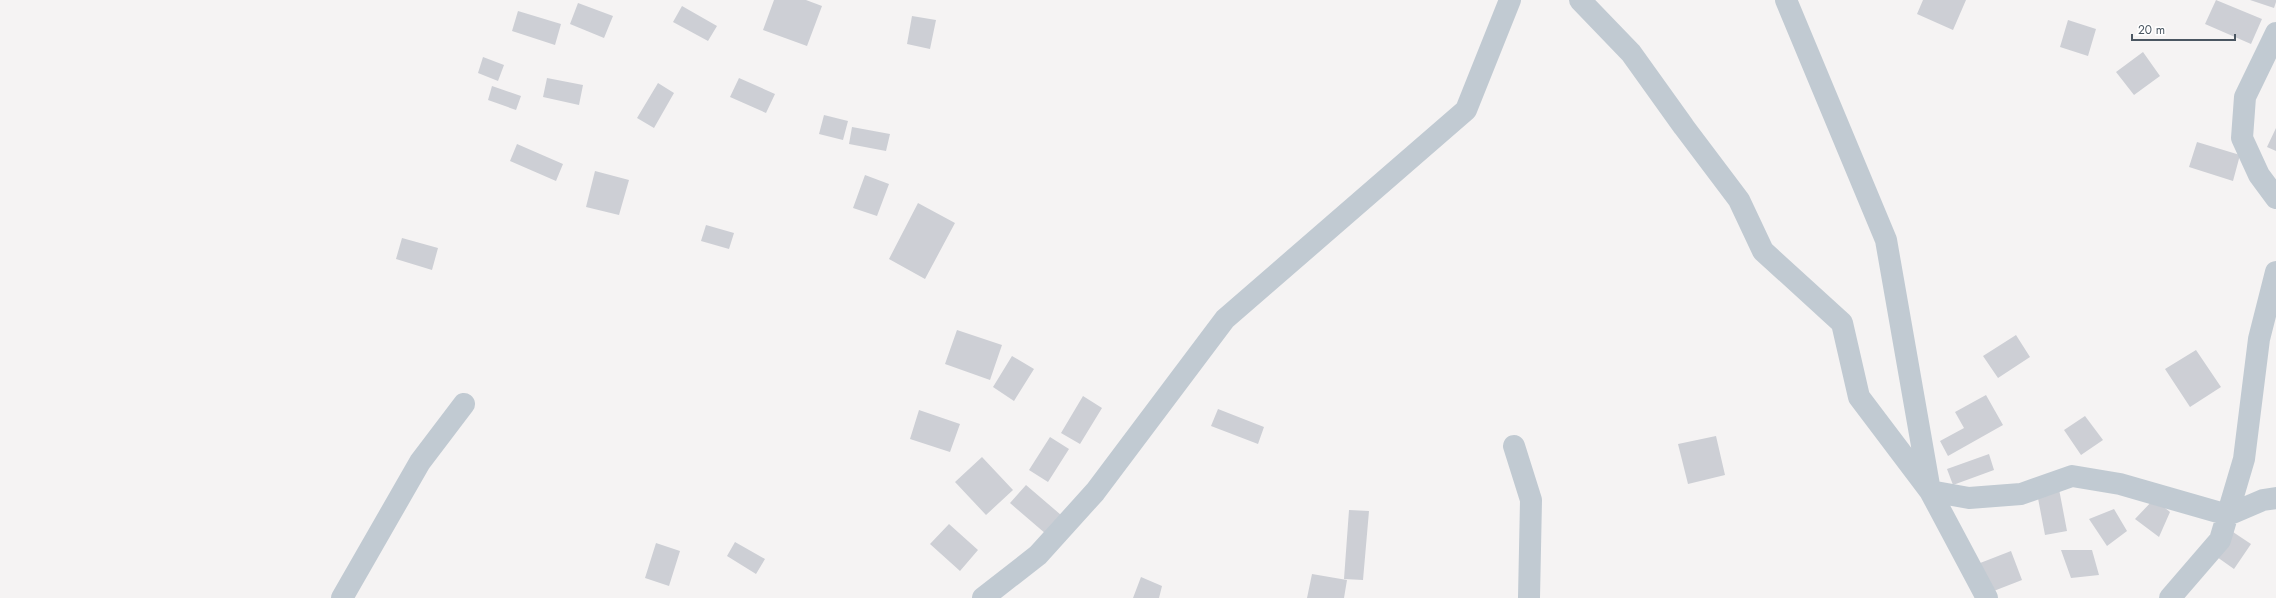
<svg xmlns="http://www.w3.org/2000/svg" width="2276" height="598" font-family="Jost,sans-serif">
  <style>
    .building { fill: #cdcfd5 }
    .lines { fill: none; stroke-linecap: round; stroke-linejoin: round }
    .minor { stroke: #c1cad2; stroke-width: 22 }
  </style>
  <rect width="100%" height="100%" fill="#f5f3f3"/>
  <path class="building" d="M774,0H806L822,6L807,46L763,30Z
    M1923,0H1966L1953,30L1917,14Z
    M2216,0L2262,19L2251,44L2205,24Z
    M2250,0H2276V2L2274,8Z
    M578,3L613,16L604,38L570,24Z
    M682,6L717,26L708,41L673,22Z
    M518,11L561,24L555,45L512,31Z
    M912,16L936,20L930,49L907,44Z
    M2068,20L2096,29L2088,56L2060,47Z
    M2143,52L2160,76L2134,95L2116,72Z
    M483,57L504,65L498,81L478,73Z
    M547,78L583,85L579,105L543,97Z
    M739,78L775,94L766,113L730,97Z
    M658,83L674,93L654,128L637,118Z
    M492,86L521,96L516,110L488,100Z
    M824,115L848,121L843,140L819,134Z
    M852,127L890,134L886,151L849,144Z
    M2276,128V151L2267,147Z
    M2197,142L2240,155L2233,181L2189,167Z
    M517,144L563,164L556,181L510,161Z
    M595,171L629,180L619,215L586,207Z
    M865,175L889,184L877,216L853,208Z
    M918,203L955,223L925,279L889,259Z
    M706,225L734,233L729,249L701,241Z
    M402,238L438,248L432,270L396,259Z
    M957,330L1002,345L990,380L945,364Z
    M2016,335L2030,357L1998,378L1983,356Z
    M2196,350L2221,387L2190,407L2165,369Z
    M1012,356L1034,369L1014,401L993,387Z
    M1986,395L2003,425L1948,456L1940,441L1964,428L1955,412Z
    M1083,396L1102,408L1080,444L1061,433Z
    M1218,409L1264,427L1258,444L1211,426Z
    M919,410L960,424L950,452L910,439Z
    M2085,416L2103,440L2081,455L2064,430Z
    M1716,436L1725,475L1688,484L1678,444Z
    M1050,437L1069,449L1048,482L1029,470Z
    M1989,454L1994,470L1953,485L1947,469Z
    M982,457L1013,490L986,515L955,482Z
    M1026,485L1061,515L1046,534L1010,503Z
    M2059,489L2067,531L2045,535L2037,493Z
    M2154,499L2170,512L2159,537L2135,519Z
    M2114,509L2127,531L2107,546L2089,519Z
    M1349,510L1369,511L1363,580L1344,579Z
    M949,524L978,550L960,571L930,544Z
    M2233,532L2251,544L2234,569L2217,557Z
    M735,542L765,559L756,574L727,556Z
    M656,543L680,551L669,586L645,578Z
    M2061,550H2092L2099,575L2071,578Z
    M2011,551L2022,580L1986,594L1975,565Z
    M1312,574L1347,580L1344,598H1307Z
    M1141,577L1162,586L1159,598H1133Z"/>
  <g class="lines">
    <path class="minor" d="M1580,0L1631,53L1684,127L1739,200L1763,251L1842,323L1859,397L1930,491L1969,498L2021,494L2072,476L2120,484L2228,515L2263,500L2276,498
      M1786,0L1886,240L1930,491L1987,598
      M2276,33L2245,97L2242,138L2259,175L2276,198
      M1514,446L1531,500L1529,598
      M342,598L420,462L464,404
      M983,598L1038,555L1095,492L1225,319L1466,110L1510,0
      M2170,598L2220,540L2244,459L2259,339L2276,272"/>
  </g>
  <path d="M2132 34v6h103v-6" fill="none" stroke="#4a5661" stroke-width="2"/>
  <text x="2138" y="34" font-size="12" fill="#4a5661" stroke="#ffffff" stroke-width="3" paint-order="stroke">20 m</text>
</svg>
